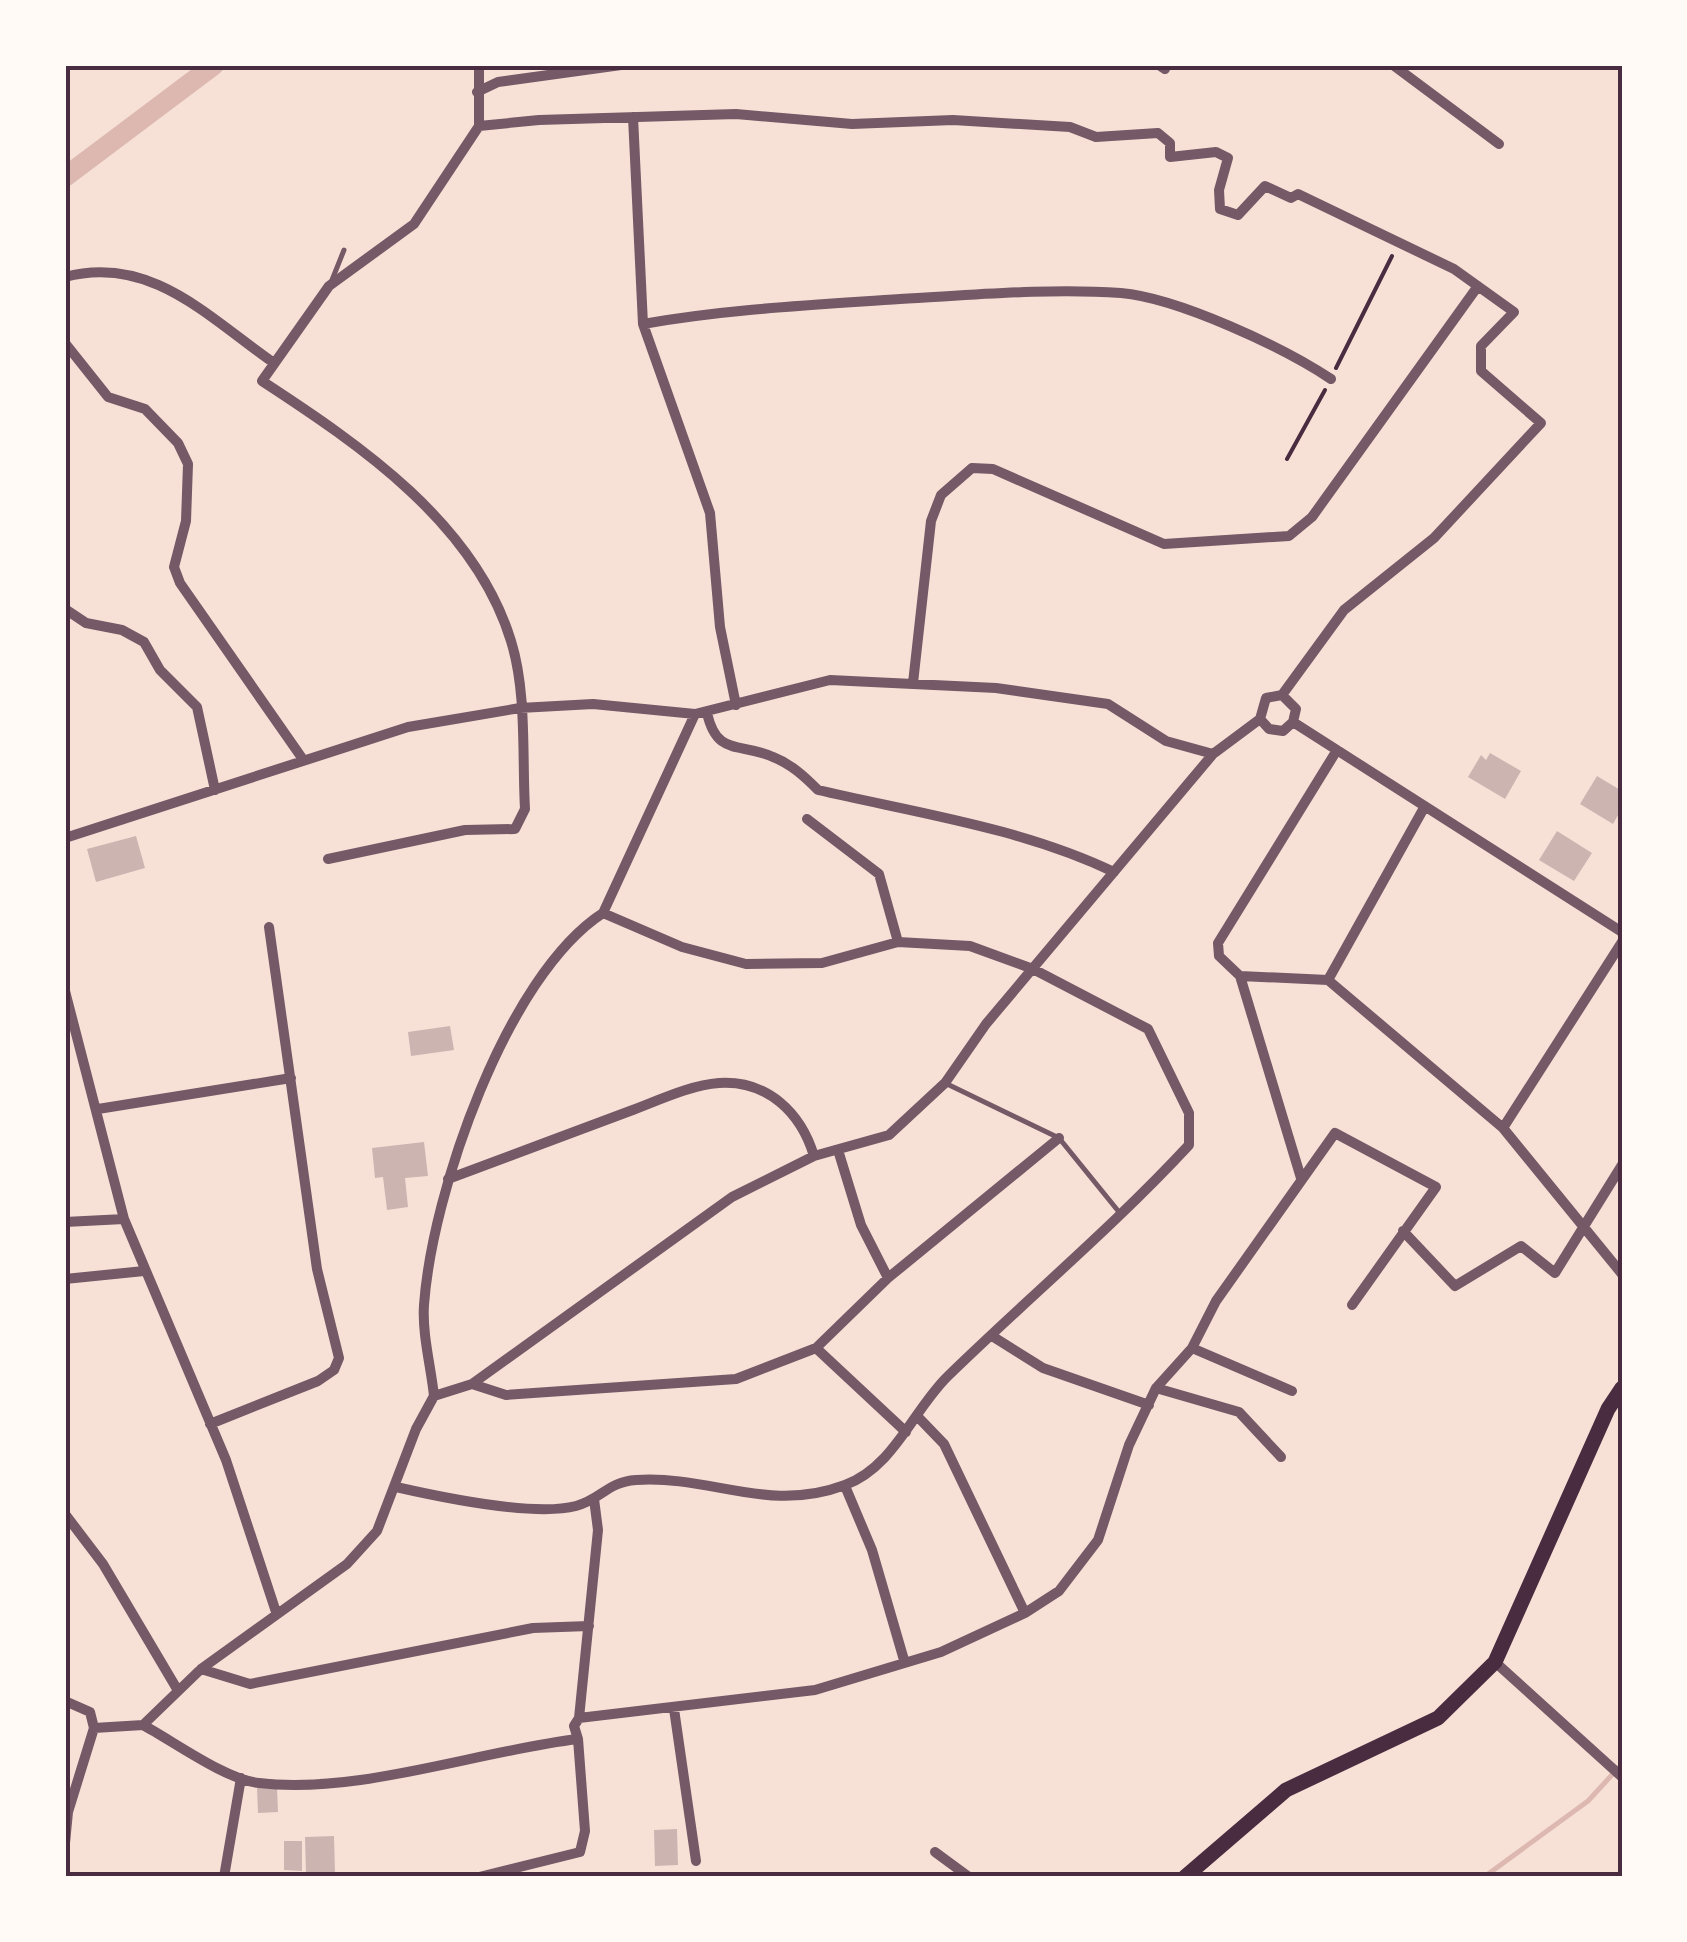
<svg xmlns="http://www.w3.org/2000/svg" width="1687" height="1942" font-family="'Nunito Sans',sans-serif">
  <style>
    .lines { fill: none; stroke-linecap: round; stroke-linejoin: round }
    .stream { stroke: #dcb8b0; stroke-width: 5 }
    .canal { stroke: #dcb8b0; stroke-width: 20 }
    .building { fill: #ccb4b1 }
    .path { stroke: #4a2c40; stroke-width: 4 }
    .service { stroke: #755966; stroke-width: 5 }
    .minor { stroke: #755966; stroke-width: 10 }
    .secondary { stroke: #4a2c40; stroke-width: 15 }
    .neatline { fill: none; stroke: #4a2c40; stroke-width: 4 }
  </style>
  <rect width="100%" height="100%" fill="#f7e1d7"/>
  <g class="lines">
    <path class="stream" d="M1484,1877L1588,1801L1622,1764"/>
    <path class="canal" d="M65,177L214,65"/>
  </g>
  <path class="building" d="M1490,753L1521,771L1505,799L1468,777L1481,755L1486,760Z
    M1597,776L1622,791V808L1613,824L1580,804Z
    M1557,831L1592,853L1574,881L1539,860Z
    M136,836L145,868L96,882L87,849Z
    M450,1026L454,1050L411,1056L408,1032Z
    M424,1142L428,1176L405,1178L408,1207L387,1210L383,1177L375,1178L372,1148Z
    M277,1787L278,1812L258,1813L257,1788Z
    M677,1829L678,1865L655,1866L654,1830Z
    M334,1836L335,1873L306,1874L305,1837Z
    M284,1841H302V1871L284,1870Z"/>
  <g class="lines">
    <path class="path" d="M1336,368L1392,256
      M1287,459L1325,390"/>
    <path class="service" d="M332,280L344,250
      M945,1083L1059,1138L1119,1212"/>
    <path class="minor" d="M479,65V126
      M1159,65L1165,69
      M1393,65L1499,144
      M477,92L498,82L621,65
      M633,117L643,324
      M65,277C151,254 209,318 274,363
      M65,343L108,397L145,409L178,443L188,464L186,521L174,567L180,583L302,758
      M65,609L86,623L122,630L144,642L160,670L197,707L215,790
      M913,683L931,521L941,495L972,468L993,469L1164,544L1289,536L1312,517L1478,286
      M736,705L720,627L710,513L643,324C728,309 813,305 900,299C973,295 1048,288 1121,293C1178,298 1283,347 1331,379
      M707,713C717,757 740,742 773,757C791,764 804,776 818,790C917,813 1022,828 1114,872
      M1293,722L1622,932
      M1337,750L1218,943L1219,956L1240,976L1328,980L1503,1128L1622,1274
      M807,819L879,874L898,942
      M65,838L408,727L520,708L593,704L695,714L830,680L996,688L1108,704L1166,741L1213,754L1260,719L1266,698L1282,695L1296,709L1293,722L1283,731L1269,729L1260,719
      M328,859L465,830L515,829L525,809C522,756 527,692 511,641C475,523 360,445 262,381L329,286L414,224L479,126L539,120L736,114L852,124L953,120L1070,127L1096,137L1158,133L1170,143V157L1216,152L1228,158L1219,190L1220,209L1238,215L1265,186L1291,198L1298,194L1454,269L1514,312L1481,346V371L1541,423L1434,538L1344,610L1282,695
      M1240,976L1301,1178
      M1328,980L1425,806
      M65,991L124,1219L226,1460L276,1612
      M98,1109L291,1078
      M1503,1128L1622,942
      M838,1150L861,1225L888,1278
      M448,1179C509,1156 569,1134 630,1111C657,1101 690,1085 719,1083C768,1080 801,1113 814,1156
      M65,1222L124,1219
      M1403,1231L1455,1286L1521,1246L1555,1273L1622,1165
      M65,1279L144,1271
      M992,1336L1043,1368L1149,1405
      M816,1348L906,1432
      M1192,1348L1292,1391
      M472,1384L506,1395L736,1379L816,1348L888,1278L1059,1138
      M1156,1388L1239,1412L1281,1457
      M434,1396C431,1367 422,1334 424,1305C432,1193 506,976 603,913L695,714
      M918,1417L944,1444L1025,1613
      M210,1424L318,1381L334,1370L339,1358L317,1269L269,927
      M845,1486L872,1550L904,1660
      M396,1487C440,1497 533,1517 576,1506C602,1499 607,1482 636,1480C712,1475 768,1514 845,1485C894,1467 913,1410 948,1376C1028,1298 1113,1227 1189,1145V1113L1148,1029L1033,969L970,946L898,942L822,963L746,964L682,947L603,913
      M65,1514L103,1564L177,1689
      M1495,1662L1622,1777
      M201,1669L250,1684L533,1628L589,1626
      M65,1701L90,1712L94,1728
      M674,1709L696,1861
      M579,1718L598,1530L594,1499
      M143,1725C173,1741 226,1780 259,1783C357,1795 478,1751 578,1739L574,1726L579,1718L815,1690L941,1652L1025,1613L1059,1591L1098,1540L1129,1445L1156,1388L1192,1348L1216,1301L1335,1133L1436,1187L1352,1305
      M65,1843L68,1812L94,1728L143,1725L201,1669L347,1564L377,1531L416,1429L434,1396L472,1384L732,1197L814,1156L889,1135L945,1083L986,1024L1213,754
      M935,1852L969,1877
      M224,1877L241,1778
      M479,1877L580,1852L585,1831L578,1739"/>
    <path class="secondary" d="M1185,1877L1286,1790L1438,1718L1495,1662L1608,1409L1622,1388"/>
  </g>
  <rect width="1687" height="1942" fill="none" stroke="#fffaf5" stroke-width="135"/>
  <rect x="68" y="68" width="1552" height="1806" class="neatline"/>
</svg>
